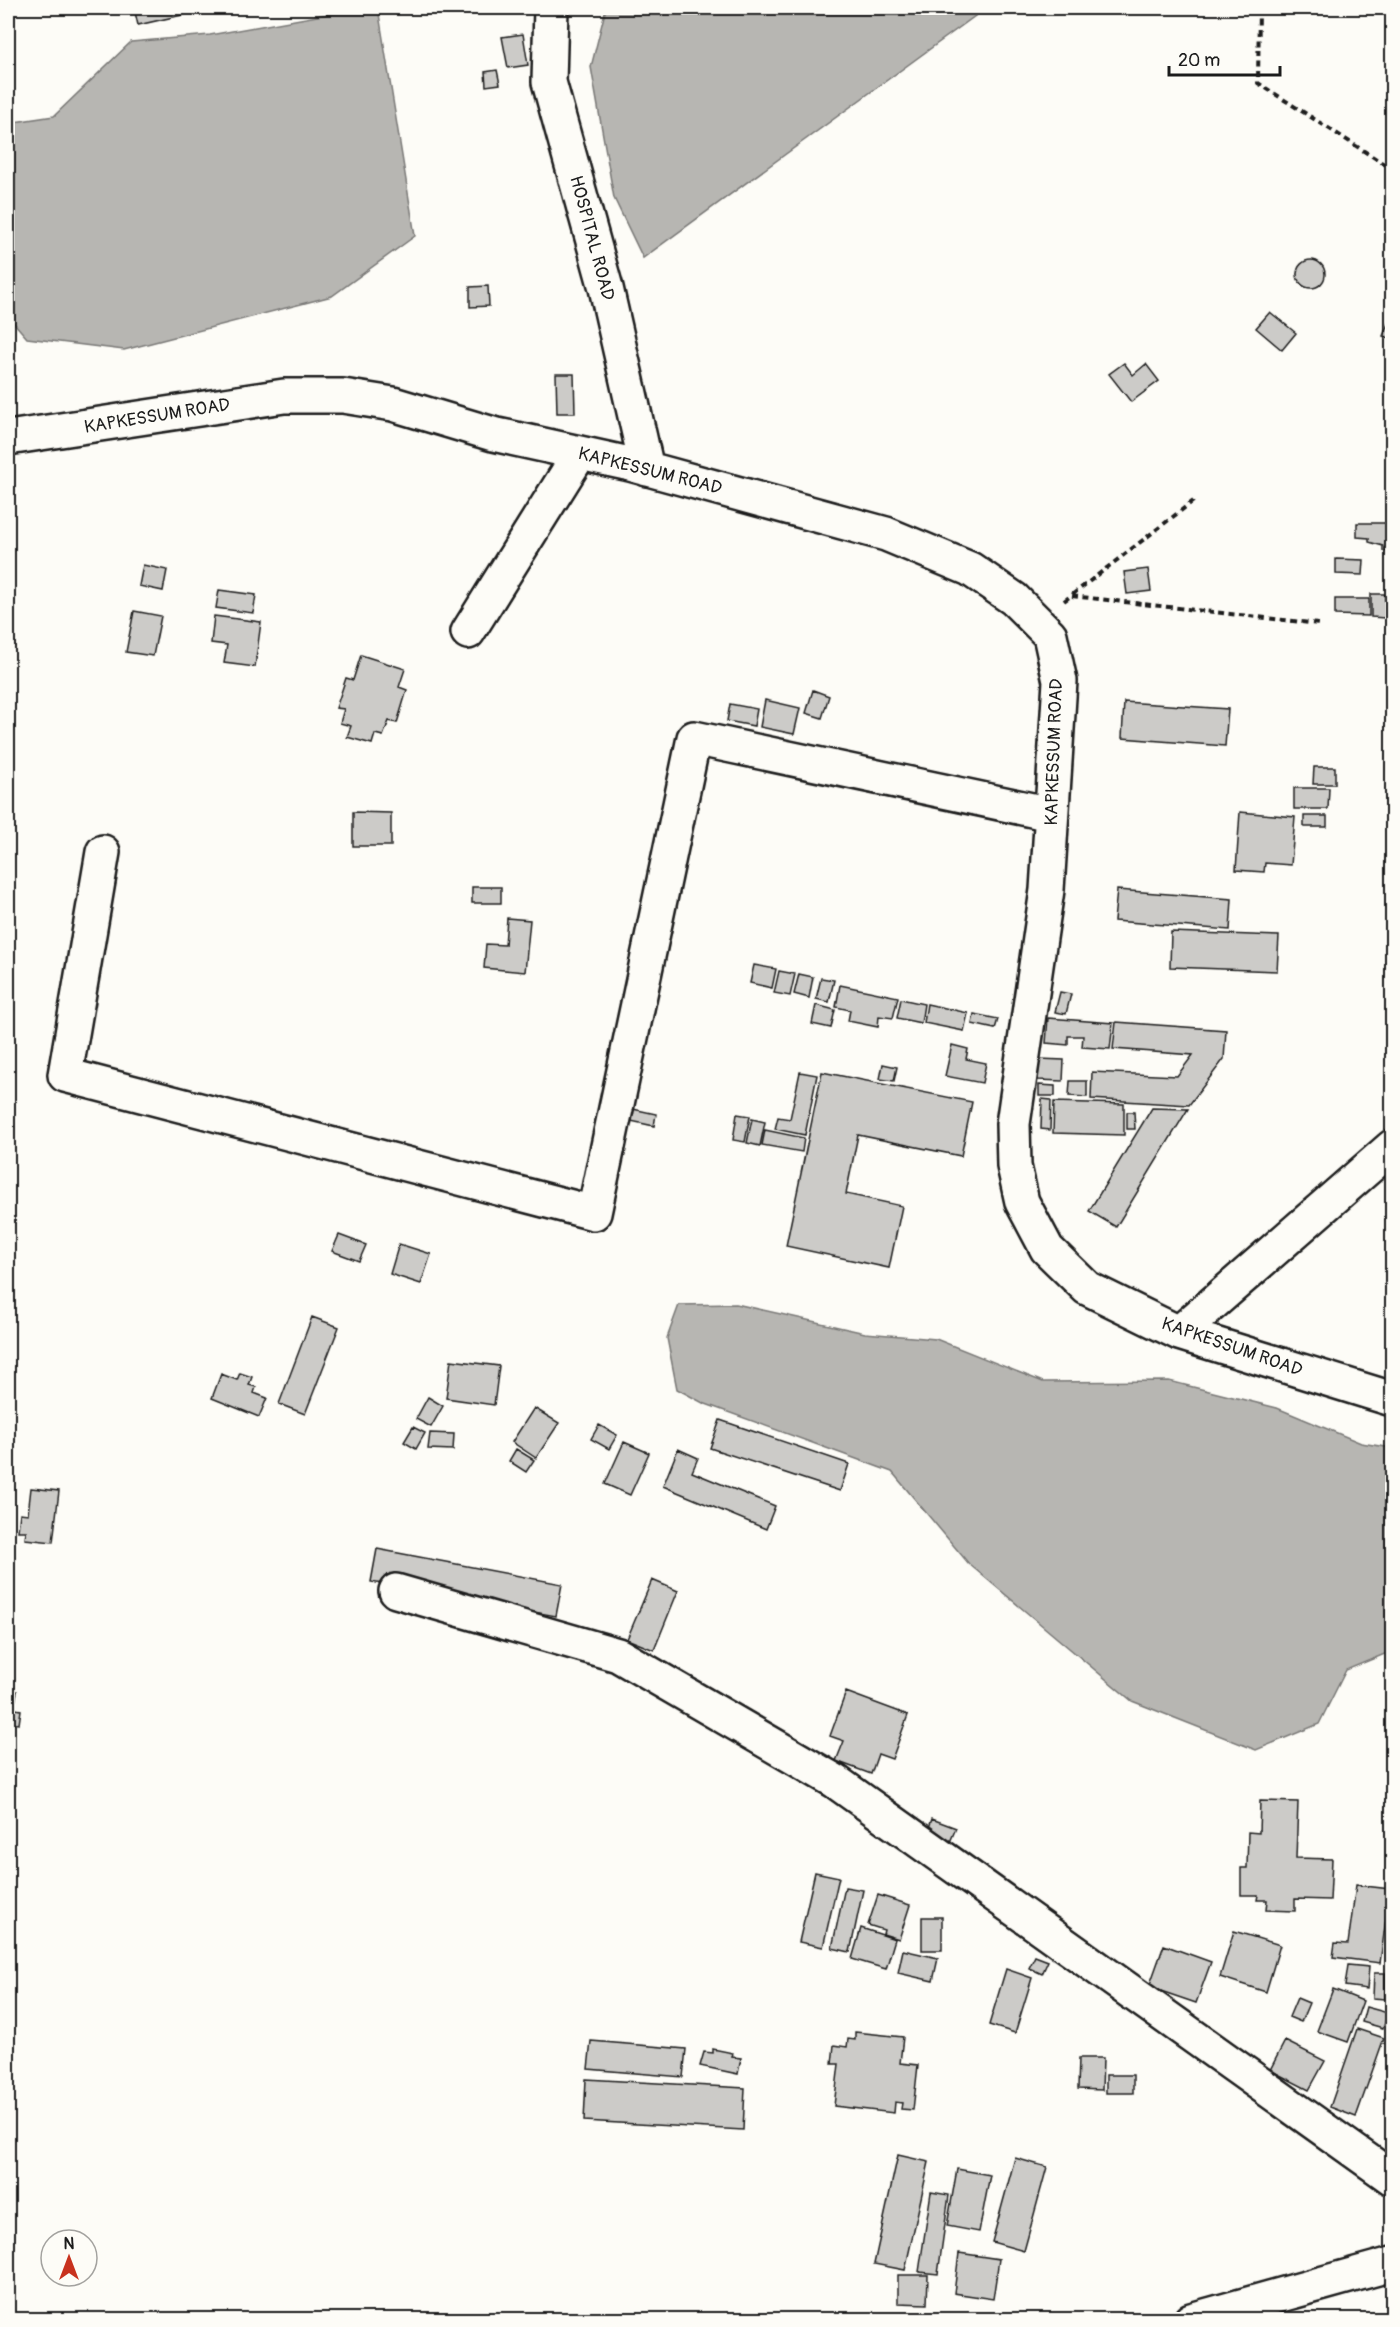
<svg xmlns="http://www.w3.org/2000/svg" width="1400" height="2327" font-family="Pangolin,sans-serif">
  <style>
    .water { fill: #b7b6b2; stroke: #797876; stroke-width: 1.5 }
    .building { fill: #cccbc8; stroke: #1c1c1c; stroke-width: 1.5 }
    .lines { fill: none; stroke-linecap: round; stroke-linejoin: round }
    .minor-casing { stroke: #1c1c1c; stroke-width: 38 }
    .path { stroke: #1c1c1c; stroke-width: 4; stroke-dasharray: 6 4.5; stroke-linecap: butt }
    .minor { stroke: #fdfcf7; stroke-width: 33 }
    .labels { text-anchor: middle; dominant-baseline: central; stroke-width: 5; stroke-linejoin: round; paint-order: stroke }
    .street-label { font-size: 18px; fill: #1c1c1c; stroke: #fdfcf7 }
  </style>
  <rect width="100%" height="100%" fill="#fdfcf7"/>
  <filter id="ink" filterUnits="userSpaceOnUse"><feTurbulence type="fractalNoise" baseFrequency=".0167" numOctaves="2"/><feDisplacementMap in="SourceGraphic" scale="12" xChannelSelector="R" yChannelSelector="G"/><feConvolveMatrix kernelMatrix="1 2 1 2 8 2 1 2 1" color-interpolation-filters="sRGB"/></filter>
  <g filter="url(#ink)">
    <path class="water" d="M362,8H378L415,236L332,296L124,350L27,338L8,316V123L54,116L131,42L210,35Z
      M606,8H986L643,258L614,198L591,67Z
      M736,1304L865,1333L936,1339L1043,1382L1169,1381L1277,1408L1361,1443L1392,1448V1651L1346,1670L1319,1724L1256,1750L1132,1701L969,1564L892,1472L703,1403L677,1389L667,1338L679,1305Z"/>
    <path class="building" d="M134,8H213L138,25Z
      M523,34L528,65L508,68L502,37Z
      M497,70L500,84L486,86L485,72Z
      M1297 274a14 14 0 1 1 28 0a14 14 0 1 1-28 0Z
      M488,286L489,306L470,307V287Z
      M1270,312L1296,333L1282,350L1256,328Z
      M1392,314V339L1383,336Z
      M1124,363L1133,375L1146,364L1159,381L1131,402L1109,374Z
      M556,374H574L575,413H557Z
      M1357,523H1391L1390,552L1383,551V546L1369,542V538L1357,537Z
      M1336,559L1364,560L1363,575L1336,574Z
      M143,565L167,570L163,591L139,586Z
      M1148,569L1151,591L1127,594L1124,572Z
      M219,590L256,595L253,613L216,608Z
      M1371,594H1385V618L1371,617Z
      M1335,599H1369V616L1335,615Z
      M134,611L161,616L153,656L126,652Z
      M214,616L261,622L255,667L224,663L227,645L211,643Z
      M361,655L405,669L399,687L407,690L397,723L389,721L383,736L375,734L372,744L347,737L351,726L340,723L344,709L336,708L346,678L353,680Z
      M813,690L829,696L822,718L806,713Z
      M765,700L800,708L794,734L760,727Z
      M1124,702L1228,709L1225,746L1122,738Z
      M730,704L757,709L754,726L727,721Z
      M1314,767H1335V784H1313Z
      M1294,788H1329L1328,809H1294Z
      M353,812L391,813V846H353Z
      M1240,812L1295,817L1291,865L1265,863L1264,872L1236,870Z
      M1304,816H1327V827H1304Z
      M472,887H501V903H472Z
      M1117,890L1232,899L1230,930L1114,921Z
      M507,918L530,920L525,972L484,968L486,944L505,945Z
      M1171,932L1279,936L1277,971L1170,967Z
      M754,965L776,969L772,988L750,983Z
      M779,971L795,974L790,996L774,993Z
      M799,974L813,977L809,998L794,994Z
      M821,978L834,980L829,1002L816,999Z
      M840,985L898,997L893,1018L879,1016L878,1027L848,1021L850,1010L836,1007Z
      M1060,992L1071,994L1066,1014L1055,1012Z
      M901,999L924,1004L921,1023L897,1018Z
      M927,1004L968,1013L964,1031L924,1023Z
      M816,1005L835,1010L831,1028L812,1024Z
      M974,1014L998,1019L995,1029L972,1024Z
      M1048,1018L1113,1023L1110,1049L1082,1047L1083,1036H1068V1045L1046,1043Z
      M1116,1022L1226,1030L1224,1059L1189,1105L1091,1099L1092,1072L1177,1076L1193,1055L1113,1049Z
      M952,1045L968,1049L966,1059L986,1063L982,1083L945,1076Z
      M1039,1059L1064,1060L1063,1081L1038,1080Z
      M883,1064L897,1067L894,1081L880,1079Z
      M800,1072L817,1075L805,1135L775,1129L778,1117L790,1119Z
      M822,1072L972,1102L961,1156L858,1135L846,1194L902,1206L889,1268L786,1246Z
      M1070,1081H1087V1097L1069,1096Z
      M1039,1085L1055,1086V1096H1039Z
      M1042,1099L1051,1100L1050,1130L1041,1129Z
      M1054,1102L1124,1104V1135L1053,1133Z
      M1152,1108L1188,1109L1116,1227L1089,1211Z
      M633,1109L656,1114L654,1126L631,1121Z
      M1127,1112H1134L1135,1129H1127Z
      M737,1114L750,1116L745,1142L733,1140Z
      M752,1119L765,1122L760,1146L747,1143Z
      M765,1130L804,1138L802,1152L762,1145Z
      M339,1235L366,1245L359,1261L332,1251Z
      M399,1244L431,1254L421,1284L390,1274Z
      M312,1317L339,1327L305,1414L279,1404Z
      M451,1360L499,1366L494,1405L446,1398Z
      M240,1373L252,1377L249,1385L256,1387L254,1393L267,1398L259,1417L212,1398L221,1374L237,1380Z
      M428,1397L443,1406L431,1427L416,1419Z
      M534,1408L559,1423L536,1458L512,1442Z
      M720,1420L849,1464L840,1491L710,1448Z
      M599,1425L617,1435L609,1449L591,1439Z
      M413,1427L425,1433L416,1449L404,1442Z
      M430,1433L454,1434L453,1450L428,1449Z
      M624,1442L649,1453L630,1495L605,1484Z
      M516,1449L534,1460L526,1472L509,1461Z
      M678,1449L698,1458L692,1472L775,1506L766,1529L663,1486Z
      M31,1488L59,1491L53,1542L25,1539L26,1531H18L20,1513L28,1514Z
      M377,1549L562,1584L556,1616L371,1582Z
      M652,1580L678,1591L654,1650L627,1639Z
      M8,1689L17,1691L15,1703L8,1702Z
      M846,1692L908,1715L892,1759L878,1754L871,1774L836,1761L844,1741L830,1736Z
      M8,1708L21,1710L19,1724L8,1723Z
      M1260,1801L1298,1802L1296,1858L1332,1859L1330,1900L1295,1899V1911L1266,1910L1267,1900H1257L1258,1895H1241V1868H1247L1248,1832L1259,1833Z
      M932,1819L956,1828L950,1842L927,1833Z
      M815,1872L839,1877L823,1947L799,1942Z
      M1356,1885L1390,1889L1380,1963L1333,1957L1335,1943L1348,1944Z
      M845,1887L863,1890L850,1952L832,1948Z
      M878,1895L910,1905L899,1939L883,1934L884,1930L868,1925Z
      M922,1917H942V1950H922Z
      M861,1928L895,1939L886,1969L852,1959Z
      M1234,1931L1280,1945L1266,1992L1220,1977Z
      M1164,1945L1211,1962L1196,2003L1149,1987Z
      M903,1950L938,1958L933,1981L898,1973Z
      M1035,1956L1048,1961L1042,1974L1029,1968Z
      M1348,1965L1369,1967L1367,1989L1345,1986Z
      M1006,1969L1032,1978L1015,2033L989,2025Z
      M1374,1973H1385V1999L1373,1998Z
      M1333,1989L1363,2001L1348,2042L1317,2031Z
      M1297,1998L1309,2003L1301,2022L1289,2017Z
      M1366,2007L1388,2013L1383,2028L1362,2022Z
      M1357,2029L1384,2038L1356,2117L1330,2107Z
      M855,2032L903,2037L900,2063L918,2065L913,2110L901,2109L902,2103L895,2102L894,2113L834,2106L839,2064H832L834,2045L847,2047L848,2039L855,2040Z
      M591,2041L686,2049L683,2077L588,2069Z
      M1285,2041L1325,2061L1309,2090L1270,2070Z
      M713,2049L733,2053L732,2057L741,2058L738,2074L700,2066L704,2052L713,2053Z
      M1079,2058H1103L1102,2090L1078,2089Z
      M1106,2075H1133V2093H1106Z
      M586,2079L745,2088L743,2130L584,2121Z
      M898,2155L929,2162L905,2270L874,2264Z
      M1015,2158L1047,2167L1024,2251L992,2242Z
      M957,2169L990,2175L979,2232L947,2226Z
      M931,2192L949,2195L938,2274L919,2272Z
      M959,2253L999,2259L993,2299L954,2293Z
      M898,2275H928L927,2304L898,2303Z
      M850,2313L860,2315L859,2320H849Z"/>
    <g class="lines">
      <defs>
        <path id="minor" d="M551,8L549,82L606,288L647,469
          M8,438L284,396H343L393,404L493,434L630,464L886,534L970,569L1014,599L1050,635L1060,681L1047,890L1013,1124L1014,1166L1022,1202L1047,1249L1087,1288L1179,1333L1392,1399
          M468,632L580,453
          M103,852L65,1075L594,1213L694,738L1051,814
          M1179,1333L1392,1147
          M396,1591L618,1655L835,1781L1392,2178
          M1191,2320L1392,2264"/>
      </defs>
      <use href="#minor" class="minor-casing"/>
      <path class="path" d="M1259,8L1258,83L1392,169
        M1072,596L1319,624
        M1064,601L1196,499"/>
      <use href="#minor" class="minor"/>
    </g>
  </g>
  <g class="labels">
    <g class="street-label">
      <text transform="translate(592 238) rotate(75)">HOSPITAL ROAD</text>
      <text transform="translate(157 416) rotate(-9)">KAPKESSUM ROAD</text>
      <text transform="translate(650 471) rotate(14)">KAPKESSUM ROAD</text>
      <text transform="translate(1054 752) rotate(-88)">KAPKESSUM ROAD</text>
      <text transform="translate(1232 1347) rotate(19)">KAPKESSUM ROAD</text>
    </g>
  </g>
  <rect width="1400" height="2327" fill="none" stroke="#fdfcf7" stroke-width="30"/>
  <rect x="15" y="15" width="1370" height="2297" fill="none" stroke="#1c1c1c" stroke-width="2" filter="url(#ink)"/>
  <g transform="translate(69 2258)"><circle r="28" fill="#fdfcf7" stroke="#a3a29f" stroke-width="1.5"/>
  <path d="M0-4.5L10 22L0 15L-10 22Z" fill="#c8321e"/>
  <text y="-9" font-size="16" font-weight="bold" text-anchor="middle" fill="#1c1c1c">N</text>
  </g>
  <path d="M1169 66v9h111v-9" fill="none" stroke="#1c1c1c" stroke-width="3"/>
  <text x="1178" y="66" font-size="18" fill="#1c1c1c" stroke="#fdfcf7" stroke-width="4.5" paint-order="stroke">20 m</text>
</svg>
